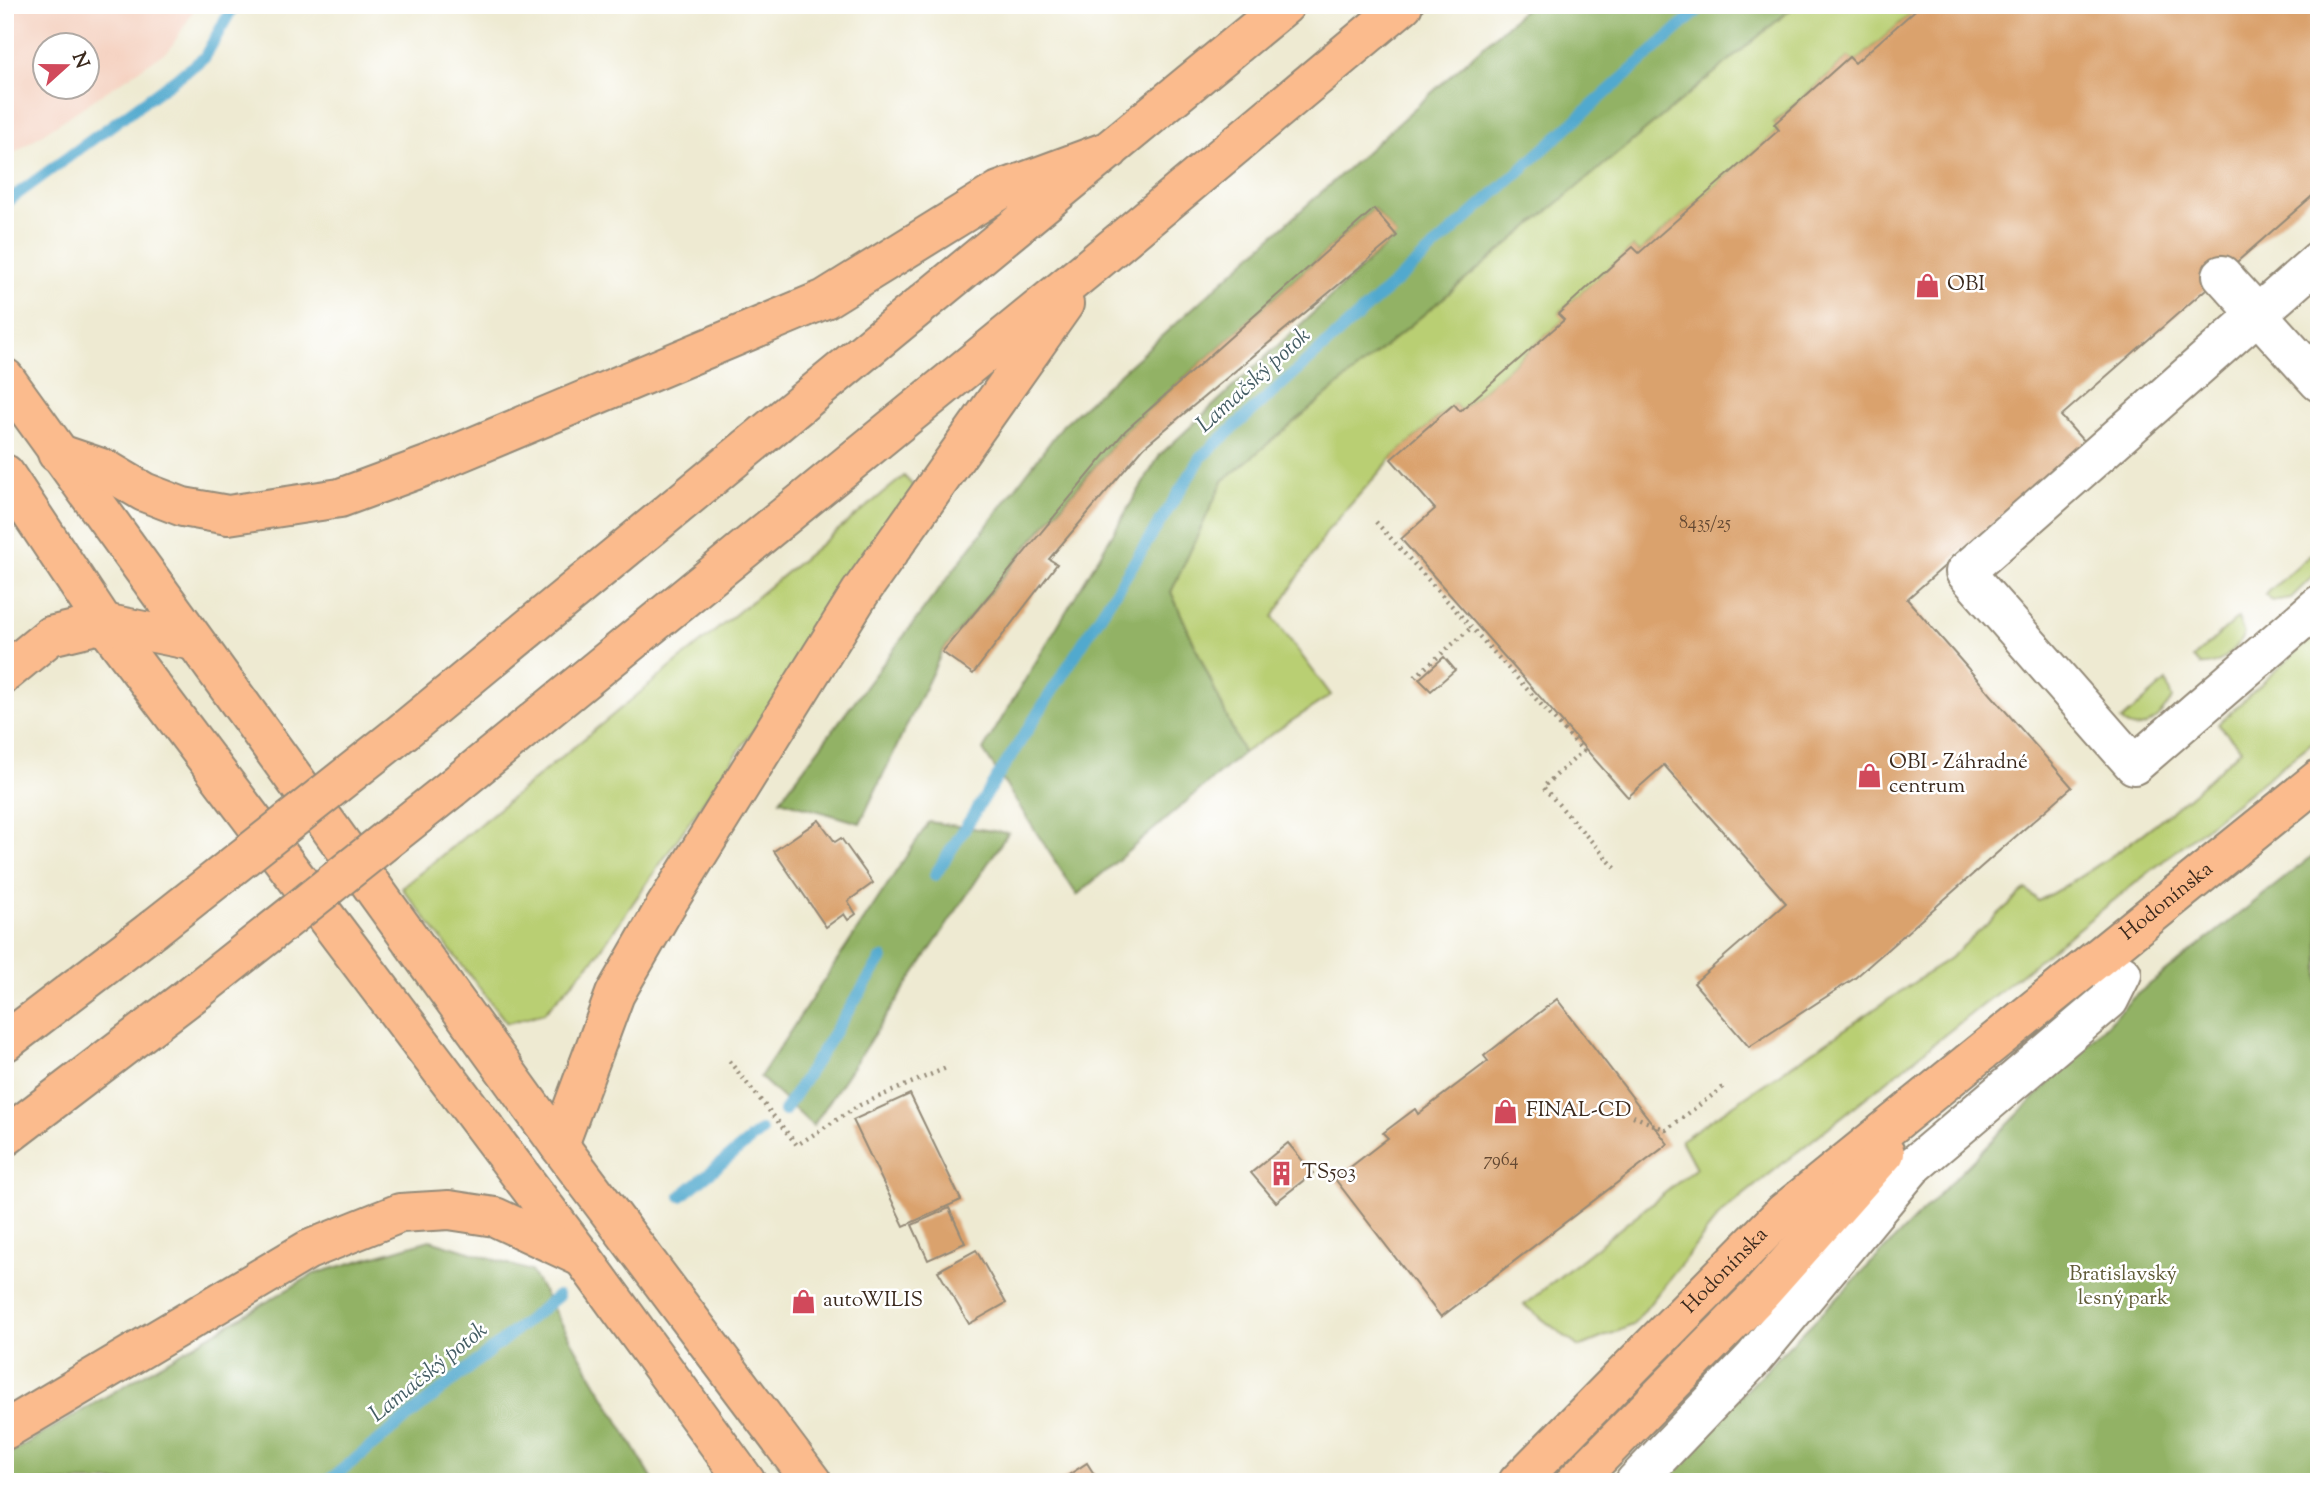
<svg xmlns="http://www.w3.org/2000/svg" width="2324" height="1487" font-family="'Sorts Mill Goudy',serif">
  <style>
    .built { fill: #f5d3c2; fill-rule: evenodd }
    .green { fill: #b9cf73; stroke: #7a7c48; stroke-width: 2 }
    .forest { fill: #92b265; stroke: #666e42; stroke-width: 2 }
    .lines { fill: none; stroke-linecap: round; stroke-linejoin: round }
    .stream { stroke: #51a9ce; stroke-width: 12 }
    .building { fill: #daa26d }
    .minor-casing { stroke: #948a78; stroke-width: 42 }
    .major-casing { stroke: #948a78; stroke-width: 42 }
    .highway-casing { stroke: #948a78; stroke-width: 42 }
    .path { stroke: #948a78; stroke-width: 4.5; stroke-dasharray: 2 5; stroke-linecap: butt }
    .minor { stroke: #fff; stroke-width: 38 }
    .major { stroke: #fbbb8d; stroke-width: 38 }
    .highway { stroke: #fbbb8d; stroke-width: 38 }
    .highway-bridge-casing { stroke: #948a78; stroke-width: 42; stroke-linecap: butt }
    .highway-bridge { stroke: #fbbb8d; stroke-width: 38 }
    .labels { text-anchor: middle; dominant-baseline: central; stroke-width: 5; stroke-linejoin: round; paint-order: stroke }
    .number-label { font-size: 18px; fill: #634832 }
    .poi-label { font-size: 21px; fill: #3b2a1e; stroke: #fff; text-anchor: start }
    .street-label { font-size: 21px; fill: #3b2a1e; stroke: #fff }
    .park-label { font-size: 21px; fill: #615c38; stroke: #fff }
    .water-label { font-size: 23px; font-style: italic; fill: #445d64; stroke: #fff }
  </style>
  <rect width="100%" height="100%" fill="#fff"/>
  <filter id="ink" filterUnits="userSpaceOnUse"><feTurbulence type="fractalNoise" baseFrequency=".0143" numOctaves="2"/><feDisplacementMap in="SourceGraphic" scale="14" xChannelSelector="R" yChannelSelector="G"/><feConvolveMatrix kernelMatrix="1 2 1 2 8 2 1 2 1" color-interpolation-filters="sRGB"/></filter>
  <filter id="wash" filterUnits="userSpaceOnUse"><feTurbulence type="fractalNoise" baseFrequency=".00686" numOctaves="4" result="noise"/><feDisplacementMap in="SourceGraphic" scale="28" xChannelSelector="R" yChannelSelector="G"/><feGaussianBlur stdDeviation="1.57" result="paint"/><feColorMatrix in="noise" values="0 0 0 0 0 0 0 0 0 0 0 0 0 0 0 0 0 1.4 0 .05"/><feComposite in="paint" operator="in"/></filter>
  <g filter="url(#wash)">
    <rect width="100%" height="100%" fill="#eeead2"/>
    <path class="built" d="M5,5H197L170,49L5,159ZM46,46H88V88H46Z"/>
    <path class="green" d="M1796,5H1921L1855,63L1849,57L1774,123L1779,130L1639,253L1633,247L1559,313L1564,320L1460,411L1454,404L1391,459L1328,530L1273,617L1331,695L1243,753L1171,592L1223,481Z
      M904,476L919,492L594,959L544,1013L507,1023L402,888Z
      M2310,555L2314,561L2316,573L2291,598L2272,601L2265,595Z
      M2238,618L2244,634C2237,650 2219,667 2201,665L2193,658Z
      M2319,631V737L1722,1212L1633,1325L1579,1347L1524,1305L1696,1168L1681,1140L1950,958L2026,889L2038,901C2108,864 2184,805 2241,749L2218,724Z
      M2166,681L2172,699C2161,716 2140,739 2121,721Z"/>
    <path class="forest" d="M1529,5H1796L1223,481L1171,592L1243,753L1077,895L983,750L1160,455L1396,236L1374,209L1125,431L1030,543L942,652L860,823L780,800L1063,425Z
      M929,822L1008,833L813,1126L760,1077Z
      M2319,851V1482H1655L2135,996Z
      M430,1240L531,1271L654,1482H5V1456L314,1274Z"/>
    <g class="lines">
      <path class="stream" d="M5,203L204,58L234,5
        M935,875L1202,456L1704,5
        M784,1111L882,958
        M681,1196L761,1131
        M327,1482L558,1296"/>
    </g>
    <g id="blocks">
      <path class="building" d="M1921,5H2319V190L2061,416L2085,443L1907,599L2072,787L1855,978L1749,1047L1694,983L1786,903L1664,765L1628,797L1626,795L1401,539L1435,509L1391,459L1454,404L1460,411L1564,320L1558,314L1618,260L1633,247L1639,253L1779,130L1774,124L1849,57L1855,63Z
        M1374,209L1397,236L1144,447L1049,559L1057,564L973,674L942,652L1125,431Z
        M1444,657L1455,670L1431,691L1419,679Z
        M819,820L835,842L841,838L873,883L848,901L856,914L848,920L844,914L826,927L774,851Z
        M1557,999L1668,1144L1441,1317L1335,1179L1388,1138L1383,1133L1415,1109L1418,1114L1488,1061L1484,1056Z
        M910,1094L961,1200L904,1226L853,1120Z
        M1288,1143L1313,1173L1276,1202L1251,1173Z
        M949,1208L965,1243L928,1260L912,1225Z
        M976,1250L1006,1303L969,1324L938,1271Z
        M1087,1463L1099,1482H1058Z"/>
    </g>
  </g>
  <g filter="url(#ink)">
    <use href="#blocks" fill-opacity="0" stroke="#948a78" stroke-width="2"/>
    <g class="lines">
      <defs>
        <path id="minor" d="M2319,260L1965,572L2134,765L2319,605
          M2222,275L2319,382
          M1635,1482L1753,1359L1912,1167L2109,1000L2122,974"/>
        <g id="major">
          <path d="M5,378L559,1145L812,1482"/>
          <path d="M5,474L104,623L583,1258L746,1482"/>
          <path id="s1" d="M1518,1482L1783,1213L2319,779"/>
          <path d="M1575,1482L1762,1292L1885,1153"/>
        </g>
        <path id="highway" d="M57,453L107,470L144,492L183,507L228,515L340,498L432,464L825,299L999,191L1110,150
          M5,673L50,636L104,623L194,641
          M405,730L1285,5
          M452,788L1091,266L1403,5
          M5,1042L152,930
          M5,1137L199,989
          M559,1145L615,994L665,907L860,593L1064,304
          M5,1430L308,1250L400,1213L449,1210L495,1217L583,1258"/>
      </defs>
      <use href="#minor" class="minor-casing"/>
      <use href="#major" class="major-casing"/>
      <use href="#highway" class="highway-casing"/>
      <path class="path" d="M1376,522L1583,751L1543,787L1617,870
        M1415,677L1472,627
        M729,1061L797,1145L860,1105L946,1068
        M1633,1116L1666,1130L1726,1085"/>
      <use href="#minor" class="minor"/>
      <use href="#major" class="major"/>
      <use href="#highway" class="highway"/>
      <defs>
        <path id="highway-bridge" d="M152,930L405,730
          M199,989L452,788"/>
      </defs>
      <use href="#highway-bridge" class="highway-bridge-casing"/>
      <use href="#highway-bridge" class="highway-bridge"/>
    </g>
  </g>
  <defs>
    <symbol id="shop-bare" viewBox="-9 -9 18 18"><path d="M-5-2.5h2.3a2.7 3.5 0 0 1 5.4 0H5L5.5 6h-11ZM-1.5-2.5h3a1.5 2.3 0 0 0-3 0Z" fill="#d1495b" stroke="#fff" stroke-width="2.5" paint-order="stroke"/></symbol>
    <symbol id="building-bare" viewBox="-9 -9 18 18"><path d="M-4-6H4V6H1V3H-1V6H-4ZM-2.5-4.3h1.7v1.8h-1.7ZM.8-4.3h1.7v1.8H.8ZM-2.5-1h1.7V.8h-1.7ZM.8-1h1.7V.8H.8Z" fill="#d1495b" stroke="#fff" stroke-width="2.5" paint-order="stroke"/></symbol>
  </defs>
  <g fill-rule="evenodd">
    <use href="#shop-bare" x="1910" y="268" width="35" height="35"/>
    <use href="#shop-bare" x="1852" y="758" width="35" height="35"/>
    <use href="#shop-bare" x="1488" y="1094" width="35" height="35"/>
    <use href="#building-bare" x="1264" y="1156" width="35" height="35"/>
    <use href="#shop-bare" x="786" y="1284" width="35" height="35"/>
  </g>
  <g class="labels">
    <g class="number-label">
      <text x="1705" y="524">8435/25</text>
      <text x="1501" y="1161">7964</text>
    </g>
    <g class="poi-label">
      <text x="1947" y="285">OBI</text>
      <text x="1889" y="763">OBI - Záhradné<tspan x="1889" dy="24">centrum</tspan></text>
      <text x="1526" y="1111">FINAL-CD</text>
      <text x="1302" y="1173">TS503</text>
      <text x="823" y="1301">autoWILIS</text>
    </g>
    <g class="street-label">
      <text stroke="none"><textPath href="#s1" startOffset="872">Hodonínska</textPath></text>
      <text stroke="none"><textPath href="#s1" startOffset="296">Hodonínska</textPath></text>
    </g>
    <g class="park-label">
      <text x="2123" y="1275">Bratislavský<tspan x="2123" dy="24">lesný park</tspan></text>
    </g>
    <g class="water-label">
      <text transform="translate(1254 381) rotate(-42)">Lamačský potok</text>
      <text transform="translate(429 1373) rotate(-39)">Lamačský potok</text>
    </g>
  </g>
  <rect width="2324" height="1487" fill="none" stroke="#fff" stroke-width="28"/>
  <g transform="translate(66 66) rotate(69)"><circle r="33" fill="#ffffff" stroke="#b1aaa5" stroke-width="2"/>
  <path d="M0-5L12 26L0 18L-12 26Z" fill="#d1495b"/>
  <text y="-10" font-size="19" font-weight="bold" text-anchor="middle" fill="#3b2a1e">N</text>
  </g>
</svg>
